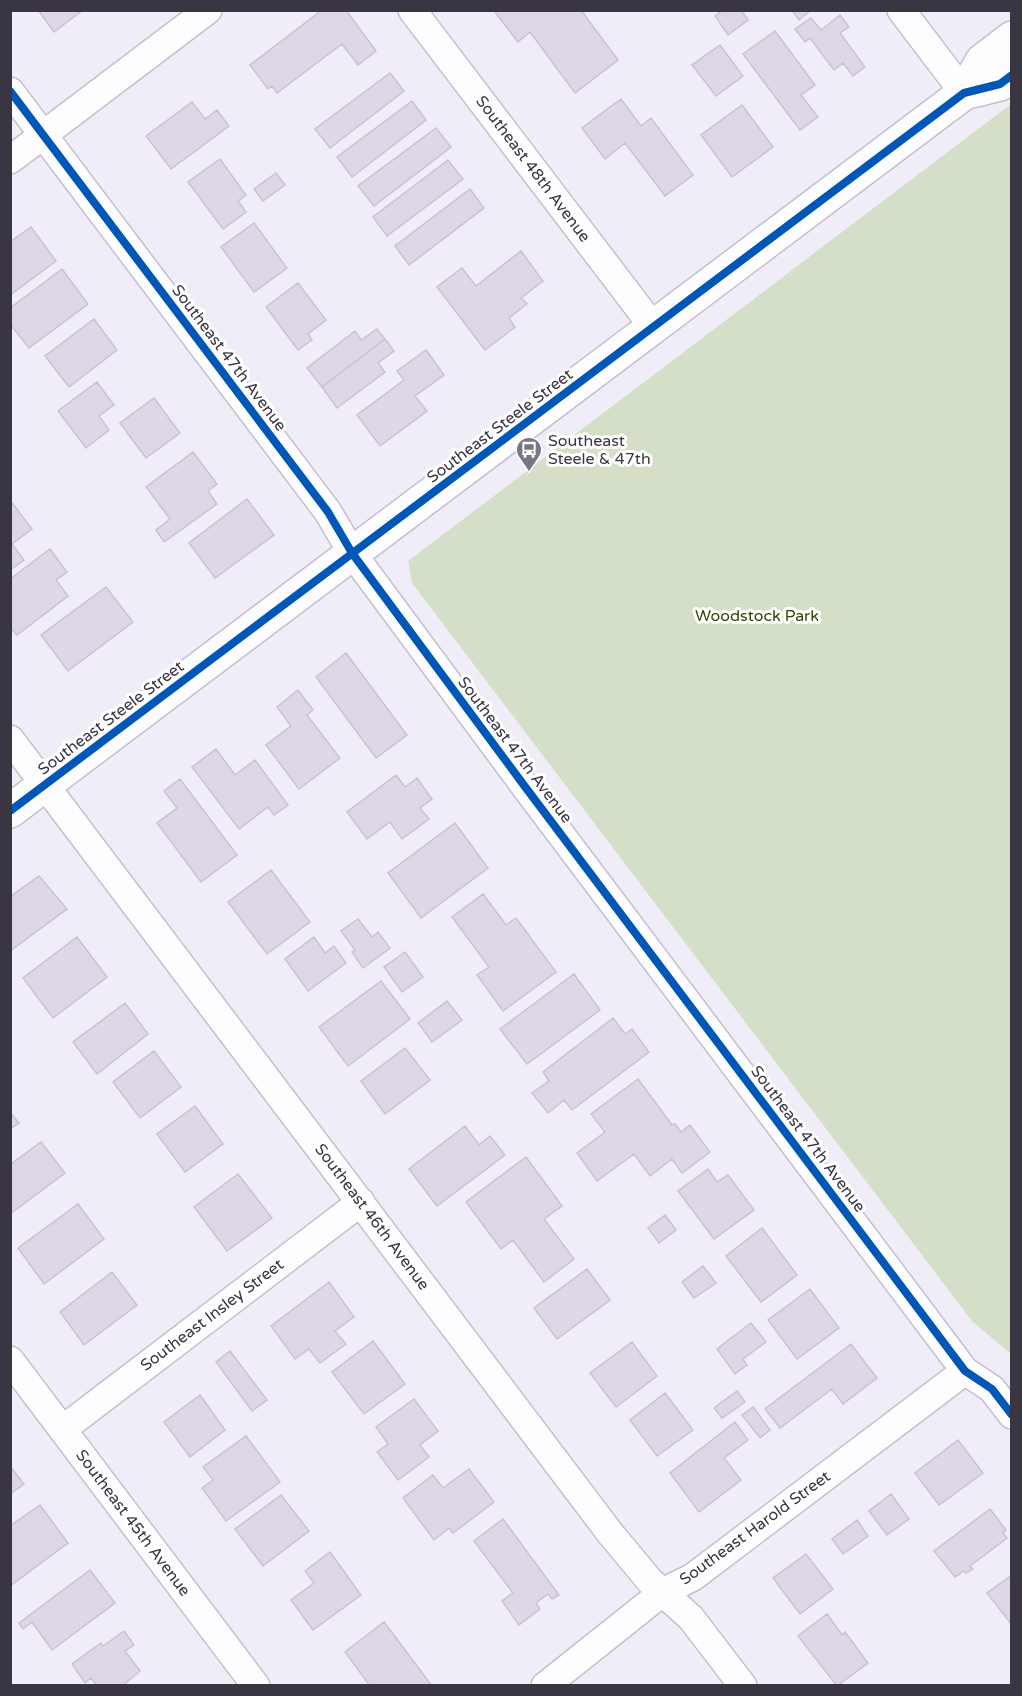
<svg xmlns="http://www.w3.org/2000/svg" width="1022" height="1696" font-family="'Varela Round',sans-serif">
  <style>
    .green { fill: #d4dfc8 }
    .building { fill: #ddd7e8; stroke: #c8c4cf; stroke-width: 1.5 }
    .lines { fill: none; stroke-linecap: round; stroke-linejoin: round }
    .minor-casing { stroke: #c4c0cb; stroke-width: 30 }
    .tertiary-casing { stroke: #c4c0cb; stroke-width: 36 }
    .minor { stroke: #fdfcfe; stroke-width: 27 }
    .tertiary { stroke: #fdfcfe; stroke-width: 33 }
    .cycleway-casing { stroke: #fff; stroke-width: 11 }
    .cycleway { stroke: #0057b8; stroke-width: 8 }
    .labels { text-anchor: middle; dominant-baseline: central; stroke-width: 6; stroke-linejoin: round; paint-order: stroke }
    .street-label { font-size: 16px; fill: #3a3542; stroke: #fff }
    .poi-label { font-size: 16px; fill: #3a3542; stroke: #fff; text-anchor: start }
    .park-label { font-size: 16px; fill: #2e4501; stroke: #fff }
  </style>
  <rect width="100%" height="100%" fill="#f1edf8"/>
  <path class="green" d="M1011,104V1354L972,1321L412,583L408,561Z"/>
  <path class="building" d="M38,10H83L54,32Z
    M322,10H346L376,51L358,65L342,44L277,93L272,86L268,89L250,65Z
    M497,10H581L618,60L575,93L530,32L518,42L495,12Z
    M723,10H741L748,20L728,35L715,16Z
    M792,10H811L799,20Z
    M840,15L849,27L840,33L865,67L853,76L843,63L834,70L810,38L805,42L795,29L811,18L821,30Z
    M775,31L815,85L801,95L818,117L800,130L743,54Z
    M720,45L743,76L716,96L692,65Z
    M390,73L404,91L330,148L315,129Z
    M621,99L641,126L651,118L693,175L665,196L625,143L605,159L582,128Z
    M412,101L426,120L352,177L337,157Z
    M192,102L205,119L217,110L229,126L171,169L146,136Z
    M742,105L773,147L732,177L701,135Z
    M436,128L451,147L374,206L358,186Z
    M220,159L246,195L238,201L246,212L223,229L188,182Z
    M448,160L463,179L387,236L373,217Z
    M276,173L285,185L263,201L254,189Z
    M470,189L484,208L409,265L395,246Z
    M254,223L287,268L254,292L221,247Z
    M31,227L56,261L10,295V242Z
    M521,251L543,281L521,298L527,304L509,318L515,327L485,350L437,287L462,268L476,286Z
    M62,269L88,304L29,348L10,324V308Z
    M298,283L326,320L308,334L312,340L298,350L266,307Z
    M94,319L117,350L69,387L45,356Z
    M377,329L385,339L322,387L307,368L355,331L361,340Z
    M385,339L394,351L378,363L385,372L337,408L322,387Z
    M426,350L444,375L415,396L427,411L380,446L357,415L404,380L397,371Z
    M97,382L114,405L99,416L109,430L86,448L58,411Z
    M154,398L180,433L146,458L120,423Z
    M193,452L217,484L208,491L217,504L164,542L156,530L170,519L146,487Z
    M247,499L274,535L215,578L189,543Z
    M10,500L32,529L12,544L24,560L10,570Z
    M50,549L67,572L56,580L68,596L17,635L10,627V579Z
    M106,587L133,622L68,671L41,635Z
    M346,653L407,735L376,758L316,677Z
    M298,690L313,710L307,715L340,758L299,789L266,745L291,726L277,707Z
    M216,749L235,775L255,760L288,805L274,815L268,807L239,829L192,767Z
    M396,775L405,787L417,778L432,799L420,808L429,819L402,839L390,822L367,839L347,812Z
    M180,779L237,855L201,882L157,823L177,808L164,791Z
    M455,823L488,868L421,918L388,873Z
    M271,870L310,922L267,954L228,902Z
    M39,876L67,909L10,951V897Z
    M483,894L506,925L516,918L556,972L503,1011L477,975L489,967L452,917Z
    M358,919L372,937L378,932L390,948L363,968L352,952L355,950L341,931Z
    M77,937L107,977L53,1018L23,978Z
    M314,937L325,953L334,946L346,963L308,991L285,959Z
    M405,952L423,977L402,992L384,967Z
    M574,974L600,1010L527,1064L500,1029Z
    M381,981L410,1019L348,1066L319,1027Z
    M447,1001L462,1020L432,1042L418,1023Z
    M125,1003L148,1034L97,1074L73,1042Z
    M613,1018L625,1034L632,1029L649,1052L572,1110L564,1100L548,1113L532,1093L549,1081L543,1072Z
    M405,1048L430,1080L385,1114L361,1081Z
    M154,1051L181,1087L140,1118L113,1082Z
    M638,1079L672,1125L675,1124L681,1132L690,1125L710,1152L682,1173L672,1159L650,1176L634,1154L597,1181L577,1153L605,1132L591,1114Z
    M195,1106L223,1144L185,1172L157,1134Z
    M10,1112L19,1123L10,1129Z
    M465,1126L479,1145L490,1136L505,1155L437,1206L409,1169Z
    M41,1142L65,1173L10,1214V1165Z
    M526,1157L562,1206L544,1219L574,1259L544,1282L513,1240L501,1249L466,1202Z
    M708,1169L717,1182L728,1175L754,1210L714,1239L678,1191Z
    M238,1174L272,1218L227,1251L194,1207Z
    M78,1204L104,1239L44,1284L18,1248Z
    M665,1215L676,1230L659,1243L648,1228Z
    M762,1228L797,1275L761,1302L726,1256Z
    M703,1266L716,1283L694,1298L682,1282Z
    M587,1269L610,1300L557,1339L534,1308Z
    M112,1272L137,1305L84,1345L60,1312Z
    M329,1282L354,1317L335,1331L346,1344L320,1363L309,1349L295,1359L271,1326Z
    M810,1289L839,1328L797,1359L768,1320Z
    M751,1323L766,1342L743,1359L747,1365L735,1374L717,1349Z
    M373,1341L405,1384L364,1414L332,1372Z
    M632,1342L657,1376L616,1407L590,1373Z
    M851,1344L877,1378L843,1404L832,1389L780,1428L765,1409Z
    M230,1351L267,1400L252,1411L216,1362Z
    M737,1391L745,1402L722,1418L714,1408Z
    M665,1393L693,1430L657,1456L630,1420Z
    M200,1395L225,1430L190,1457L164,1422Z
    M414,1399L438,1431L420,1445L429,1457L398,1480L377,1452L388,1444L376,1427Z
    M753,1407L770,1430L760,1438L742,1415Z
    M735,1422L748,1440L724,1458L741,1480L699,1512L670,1473Z
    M246,1436L280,1482L226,1521L202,1488L213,1480L203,1467Z
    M958,1440L983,1473L939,1505L915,1473Z
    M10,1466L24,1484L10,1494Z
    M469,1469L494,1502L453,1533L449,1528L434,1540L403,1498L433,1475L443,1488Z
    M891,1494L909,1519L887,1535L869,1511Z
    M281,1495L309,1531L263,1566L235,1529Z
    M40,1505L68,1543L10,1586V1526Z
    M990,1509L1006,1530L1003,1533L1007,1538L970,1566L973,1569L966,1573L964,1571L955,1577L934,1551Z
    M503,1519L559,1595L552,1599L548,1594L536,1603L540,1609L519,1625L502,1601L513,1593L474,1541Z
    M857,1520L868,1536L843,1554L832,1539Z
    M330,1552L361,1595L313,1630L291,1600L314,1583L305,1571Z
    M806,1554L833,1589L800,1614L773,1578Z
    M90,1570L115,1603L52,1650L32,1622L23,1629L19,1623Z
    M1012,1575V1625L987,1593Z
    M827,1614L842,1635L845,1632L868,1663L837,1686L798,1636Z
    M384,1622L432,1686H370L345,1652Z
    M124,1631L134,1645L125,1651L140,1671L122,1686H97L91,1678L85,1683L72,1664L101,1643L103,1646Z"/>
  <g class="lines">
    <defs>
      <path id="minor" d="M412,10L654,328
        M901,10L964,93
        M10,91L328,512L352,553L526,788L965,1371L992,1389L1012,1415
        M10,160L208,10
        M10,739L610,1533L650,1581L691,1618L743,1686
        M10,1360L256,1686
        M63,1429L361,1202
        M545,1686L663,1592L693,1577L965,1371"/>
      <path id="tertiary" d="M964,93L982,61L1012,38
        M10,811L964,93L1000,84L1012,75"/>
    </defs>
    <use href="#minor" class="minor-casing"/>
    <use href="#tertiary" class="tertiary-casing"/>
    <use href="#minor" class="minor"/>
    <use href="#tertiary" class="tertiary"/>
    <defs>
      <path id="cycleway" d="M10,91L328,512L352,553L526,788L965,1371L992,1389L1012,1415
        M10,811L964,93L1000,84L1012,75"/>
    </defs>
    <use href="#cycleway" class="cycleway-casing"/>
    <use href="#cycleway" class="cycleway"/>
  </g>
  <defs>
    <symbol id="bus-pin" viewBox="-11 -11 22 30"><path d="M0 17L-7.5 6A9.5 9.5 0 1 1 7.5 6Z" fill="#7a7582" stroke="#fff"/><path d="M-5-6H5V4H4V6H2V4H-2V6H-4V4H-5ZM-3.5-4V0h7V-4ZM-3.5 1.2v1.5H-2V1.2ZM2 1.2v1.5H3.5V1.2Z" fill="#fff"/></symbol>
  </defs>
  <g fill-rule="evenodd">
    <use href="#bus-pin" x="514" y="435" width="30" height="40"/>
  </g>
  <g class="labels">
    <g class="street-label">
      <text transform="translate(533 169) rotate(53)">Southeast 48th Avenue</text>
      <text transform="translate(229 358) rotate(53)">Southeast 47th Avenue</text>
      <text transform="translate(500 426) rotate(-37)">Southeast Steele Street</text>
      <text transform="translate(111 718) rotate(-37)">Southeast Steele Street</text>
      <text transform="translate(515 750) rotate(53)">Southeast 47th Avenue</text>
      <text transform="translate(808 1139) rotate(53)">Southeast 47th Avenue</text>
      <text transform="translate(372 1217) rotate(53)">Southeast 46th Avenue</text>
      <text transform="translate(212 1315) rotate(-37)">Southeast Insley Street</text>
      <text transform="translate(133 1523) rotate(53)">Southeast 45th Avenue</text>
      <text transform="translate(755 1528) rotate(-36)">Southeast Harold Street</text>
    </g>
    <g class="poi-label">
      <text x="548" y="441">Southeast<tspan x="548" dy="18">Steele &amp; 47th</tspan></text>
    </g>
    <g class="park-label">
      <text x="757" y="616">Woodstock Park</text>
    </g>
  </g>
  <rect width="1022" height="1696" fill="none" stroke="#3a3542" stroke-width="24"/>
</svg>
